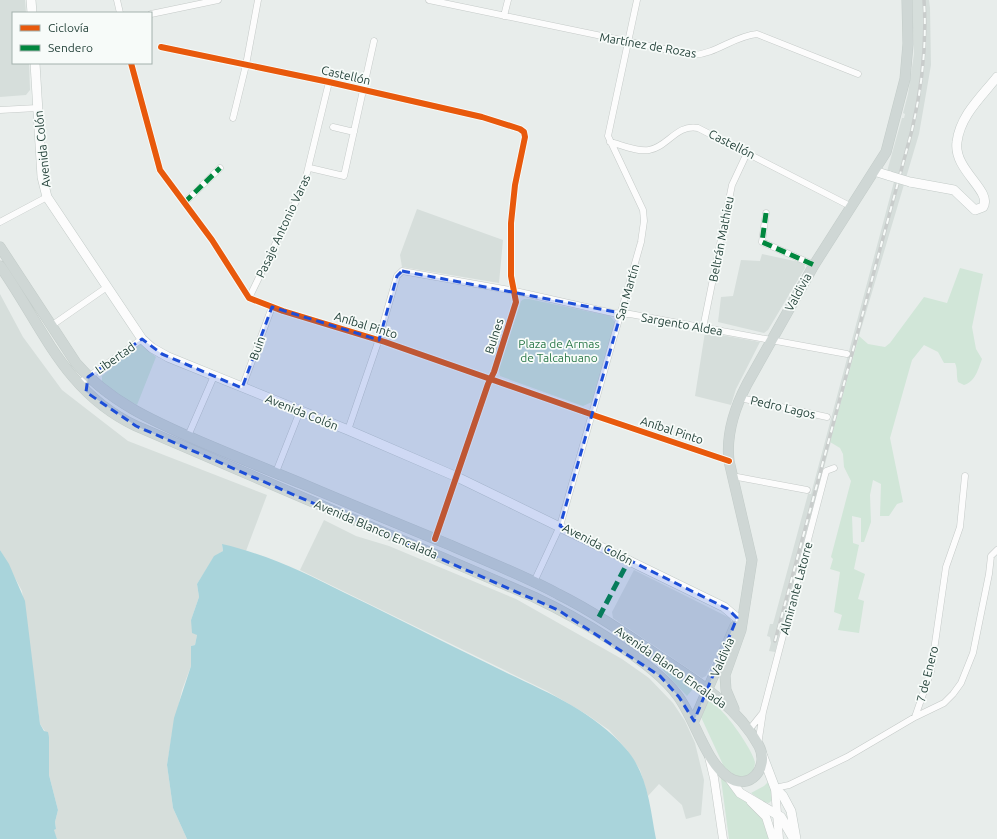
<svg xmlns="http://www.w3.org/2000/svg" width="997" height="839" font-family="Ubuntu,sans-serif">
  <style>
    .built { fill: #d6dedb }
    .green { fill: #d1e6d8 }
    .water { fill: #a9d4db }
    .lines { fill: none; stroke-linecap: round; stroke-linejoin: round }
    .minor-casing { stroke: #c5cac8; stroke-width: 7 }
    .tertiary-casing { stroke: #c5cac8; stroke-width: 9 }
    .secondary-casing { stroke: #c3cbc8; stroke-width: 10 }
    .primary-casing { stroke: #c3ccc9; stroke-width: 11 }
    .minor { stroke: #fcfcfc; stroke-width: 6 }
    .tertiary { stroke: #fcfcfc; stroke-width: 8 }
    .secondary { stroke: #fcfcfc; stroke-width: 9 }
    .primary { stroke: #cfd7d5; stroke-width: 10 }
    .rail-casing { stroke: #c9cdcc; stroke-width: 3.5 }
    .rail { stroke: #f7fbf9; stroke-width: 2; stroke-dasharray: 6; stroke-linecap: butt }
    .secondary-bridge-casing { stroke: #c3cbc8; stroke-width: 10; stroke-linecap: butt }
    .secondary-bridge { stroke: #fcfcfc; stroke-width: 9 }
    .quiet { stroke: #00873e; stroke-width: 5; stroke-dasharray: 10 5; stroke-linecap: butt }
    .cycleway-casing { stroke: #f7fbf9; stroke-width: 8 }
    .cycleway { stroke: #e8590c; stroke-width: 6 }
    .marked { fill: #1d4ed8; fill-opacity: 0.2; stroke: #1d4ed8; stroke-width: 3; stroke-dasharray: 8 5; stroke-linejoin: round }
    .labels { text-anchor: middle; dominant-baseline: central; stroke-width: 3.5; stroke-linejoin: round; paint-order: stroke }
    .street-label { font-size: 12px; fill: #24423a; stroke: #f7fbf9 }
    .park-label { font-size: 12px; fill: #2d7a4b; stroke: #f7fbf9 }
  </style>
  <rect width="100%" height="100%" fill="#e8edeb"/>
  <path class="built" d="M0,0H25L26,13H13V63H29L30,90L26,95L0,97Z
    M912,0H929L930,8L931,65L919,134L859,336L775,652L769,651L771,643L770,637L767,636L770,624H773L808,494H811L895,178L886,175L902,118H904L905,114L903,113L908,94L914,54Z
    M417,209L503,240L499,283L402,267L400,255Z
    M762,254L804,263L805,268L768,330L764,333L718,322L721,297L733,296L741,260L760,261Z
    M0,294L23,337L62,390L115,431L128,441L267,495L246,551L222,545L223,551L214,557L197,584L199,597L191,620L197,635L195,645L191,646V666L182,690L172,734L167,765L173,808L187,839H57L53,830L56,829L55,822L58,810L49,775V737L40,724L22,591L0,550Z
    M705,332L760,342L736,389L731,405L695,396Z
    M324,520L356,536L389,546L516,599L622,659L649,678L673,703L685,721L695,743L704,780L701,815L686,819L682,805L659,784L648,796L640,770L627,750L609,730L586,714L547,691L300,570Z
    M634,570L730,618L732,623L706,676L702,678L613,618L612,612Z"/>
  <path class="green" d="M960,268L983,274L972,327L976,349L982,359C978,369 976,381 964,385L958,382C956,375 958,370 955,363H944L938,352L924,345L912,360L890,438L903,502L897,504L889,516H880L881,484L873,480L870,495L871,522L864,542H861V518L852,516L853,543L859,545L854,569L865,574L858,599L864,601L859,633L838,630L842,615L834,612L840,572L830,569L833,559L831,557L851,481L844,467L843,454L840,448L830,442L859,336L868,344L885,347L890,343L924,297L947,303Z
    M524,299H529L610,316L615,322L592,402L583,406L500,376L499,369L521,301Z
    M140,344L156,357L137,405L119,396L102,382V376Z
    M660,665L696,689L692,690L687,696L659,666Z
    M708,701C720,702 753,750 755,762C755,767 753,770 751,774L740,778L725,769L701,717Z
    M721,779H724L757,810L763,818L772,839H729Z
    M769,781L773,799L769,803L764,802L751,793L764,786Z"/>
  <path class="water" d="M222,544C266,554 306,573 345,593C377,608 408,624 440,640C462,651 485,662 507,673C551,694 594,712 626,749C648,774 650,808 656,839H187L173,808L167,765L174,718L191,666V646L195,645L197,635L192,633L191,620L199,597L197,584L214,556L223,551Z
    M0,550L9,564L25,601L40,724L44,731L48,732L49,737V775L58,810L55,822L56,829L54,830L57,839H0Z"/>
  <g class="lines">
    <defs>
      <path id="minor" d="M117,0L120,13
        M429,0L693,55C716,54 734,36 757,34L858,74
        M151,14L218,0
        M504,16L508,0
        M161,47L329,82L482,117L520,129L524,132L525,137L515,185L511,223V276L516,302L494,372L488,384L435,539
        M131,63L160,170L212,240L249,298L283,311L385,342L599,417L729,461
        M0,110L37,108
        M233,118L246,65L258,0
        M333,127L354,132
        M610,142C622,145 637,152 649,150C668,147 676,124 698,128L850,206
        M310,168L344,176L374,41
        M184,203L220,168
        M766,213L762,242L814,265
        M0,222L47,197
        M249,298L304,185L329,82
        M51,326L107,287
        M703,328L732,185L747,153
        M78,384L142,339
        M242,388L272,307
        M740,398L827,417
        M348,430L377,345L397,276L402,271L515,291L613,313L630,314L847,354
        M188,436L214,376
        M276,472L300,411
        M732,476L807,490
        M534,582L560,526L641,242L644,221L643,210L608,136L637,0
        M915,717L931,671L946,567L960,527L965,476
        M749,730L761,715
        M758,745L763,712L826,471L834,468
        M775,788L789,785L847,757L915,717L944,703L953,694L961,683L973,653L989,574L991,556L997,550"/>
      <path id="tertiary" d="M709,757L714,778L723,839
        M775,788L779,839
        M751,802L766,817L773,839"/>
      <path id="secondary" d="M31,0L32,13
        M35,63L42,177L47,197L142,339L152,348L168,357L348,430L457,477L724,607L737,618
        M874,171L890,176
        M910,182L954,190L975,210L983,207C993,191 953,170 957,142C960,116 981,97 997,77
        M762,754L775,788L783,796L791,811L796,839
        M729,778L740,793L781,817L792,836"/>
      <path id="primary" d="M0,247L76,363C108,401 153,421 199,441C234,456 269,470 303,484C352,505 401,525 450,545C486,561 523,575 558,594C592,611 623,632 654,653C693,679 736,704 759,746C770,768 749,792 728,777C705,761 695,719 678,696C652,660 574,616 534,597L136,426C64,392 43,327 0,266
        M734,709L726,690L725,675L741,630L752,560L729,461C726,435 735,407 747,384L814,265L886,152L905,79L908,44L907,0
        M694,721L735,626"/>
    </defs>
    <use href="#minor" class="minor-casing"/>
    <use href="#tertiary" class="tertiary-casing"/>
    <use href="#secondary" class="secondary-casing"/>
    <use href="#primary" class="primary-casing"/>
    <use href="#minor" class="minor"/>
    <use href="#tertiary" class="tertiary"/>
    <use href="#secondary" class="secondary"/>
    <use href="#primary" class="primary"/>
    <defs>
      <path id="rail" d="M775,641L912,130C922,87 927,44 924,0"/>
    </defs>
    <use href="#rail" class="rail-casing"/>
    <use href="#rail" class="rail"/>
    <defs>
      <path id="secondary-bridge" d="M890,176L910,182"/>
    </defs>
    <use href="#secondary-bridge" class="secondary-bridge-casing"/>
    <use href="#secondary-bridge" class="secondary-bridge"/>
    <path class="quiet" d="M184,203L220,168
      M766,213L762,242L814,265
      M599,617L629,560"/>
    <defs>
      <path id="cycleway" d="M161,47L329,82L482,117L520,129L524,132L525,137L515,185L511,223V276L516,302L494,372L488,384L435,539
        M131,63L160,170L212,240L249,298L283,311L385,342L599,417L729,461"/>
    </defs>
    <use href="#cycleway" class="cycleway-casing"/>
    <use href="#cycleway" class="cycleway"/>
  </g>
  <path class="marked" d="M402,271L621,313L560,526L728,609L737,618L694,721L679,697L660,676L558,610L136,426L86,392L88,377L142,339L162,354L242,388L272,307L379,340L397,276Z"/>
  <g class="labels">
    <g class="street-label">
      <text transform="translate(648 45) rotate(10)">Martínez de Rozas</text>
      <text transform="translate(346 75) rotate(13)">Castellón</text>
      <text transform="translate(732 144) rotate(27)">Castellón</text>
      <text transform="translate(42 149) rotate(-96)">Avenida Colón</text>
      <text transform="translate(283 226) rotate(-65)">Pasaje Antonio Varas</text>
      <text transform="translate(721 239) rotate(-79)">Beltrán Mathieu</text>
      <text transform="translate(627 292) rotate(-74)">San Martín</text>
      <text transform="translate(798 292) rotate(-61)">Valdivia</text>
      <text transform="translate(682 324) rotate(10)">Sargento Aldea</text>
      <text transform="translate(366 325) rotate(17)">Aníbal Pinto</text>
      <text transform="translate(494 336) rotate(-72)">Bulnes</text>
      <text transform="translate(257 348) rotate(-70)">Buin</text>
      <text transform="translate(115 358) rotate(-35)">Libertad</text>
      <text transform="translate(783 407) rotate(13)">Pedro Lagos</text>
      <text transform="translate(302 412) rotate(22)">Avenida Colón</text>
      <text transform="translate(672 430) rotate(18)">Aníbal Pinto</text>
      <text transform="translate(376 529) rotate(23)">Avenida Blanco Encalada</text>
      <text transform="translate(598 544) rotate(27)">Avenida Colón</text>
      <text transform="translate(796 588) rotate(-75)">Almirante Latorre</text>
      <text transform="translate(722 657) rotate(-66)">Valdivia</text>
      <text transform="translate(671 667) rotate(35)">Avenida Blanco Encalada</text>
      <text transform="translate(927 674) rotate(-76)">7 de Enero</text>
    </g>
    <g class="park-label">
      <text x="559" y="343">Plaza de Armas<tspan x="559" dy="14">de Talcahuano</tspan></text>
    </g>
  </g>
  <rect x="12" y="12" width="140" height="52" fill="#f7fbf9" stroke="#a3b1ad"/>
  <rect x="20" y="25" width="20" height="6" fill="#e8590c" stroke="#a3b1ad"/>
  <text x="48" y="32" font-size="12" fill="#24423a">Ciclovía</text>
  <rect x="20" y="45" width="20" height="6" fill="#00873e" stroke="#a3b1ad"/>
  <text x="48" y="52" font-size="12" fill="#24423a">Sendero</text>
</svg>
